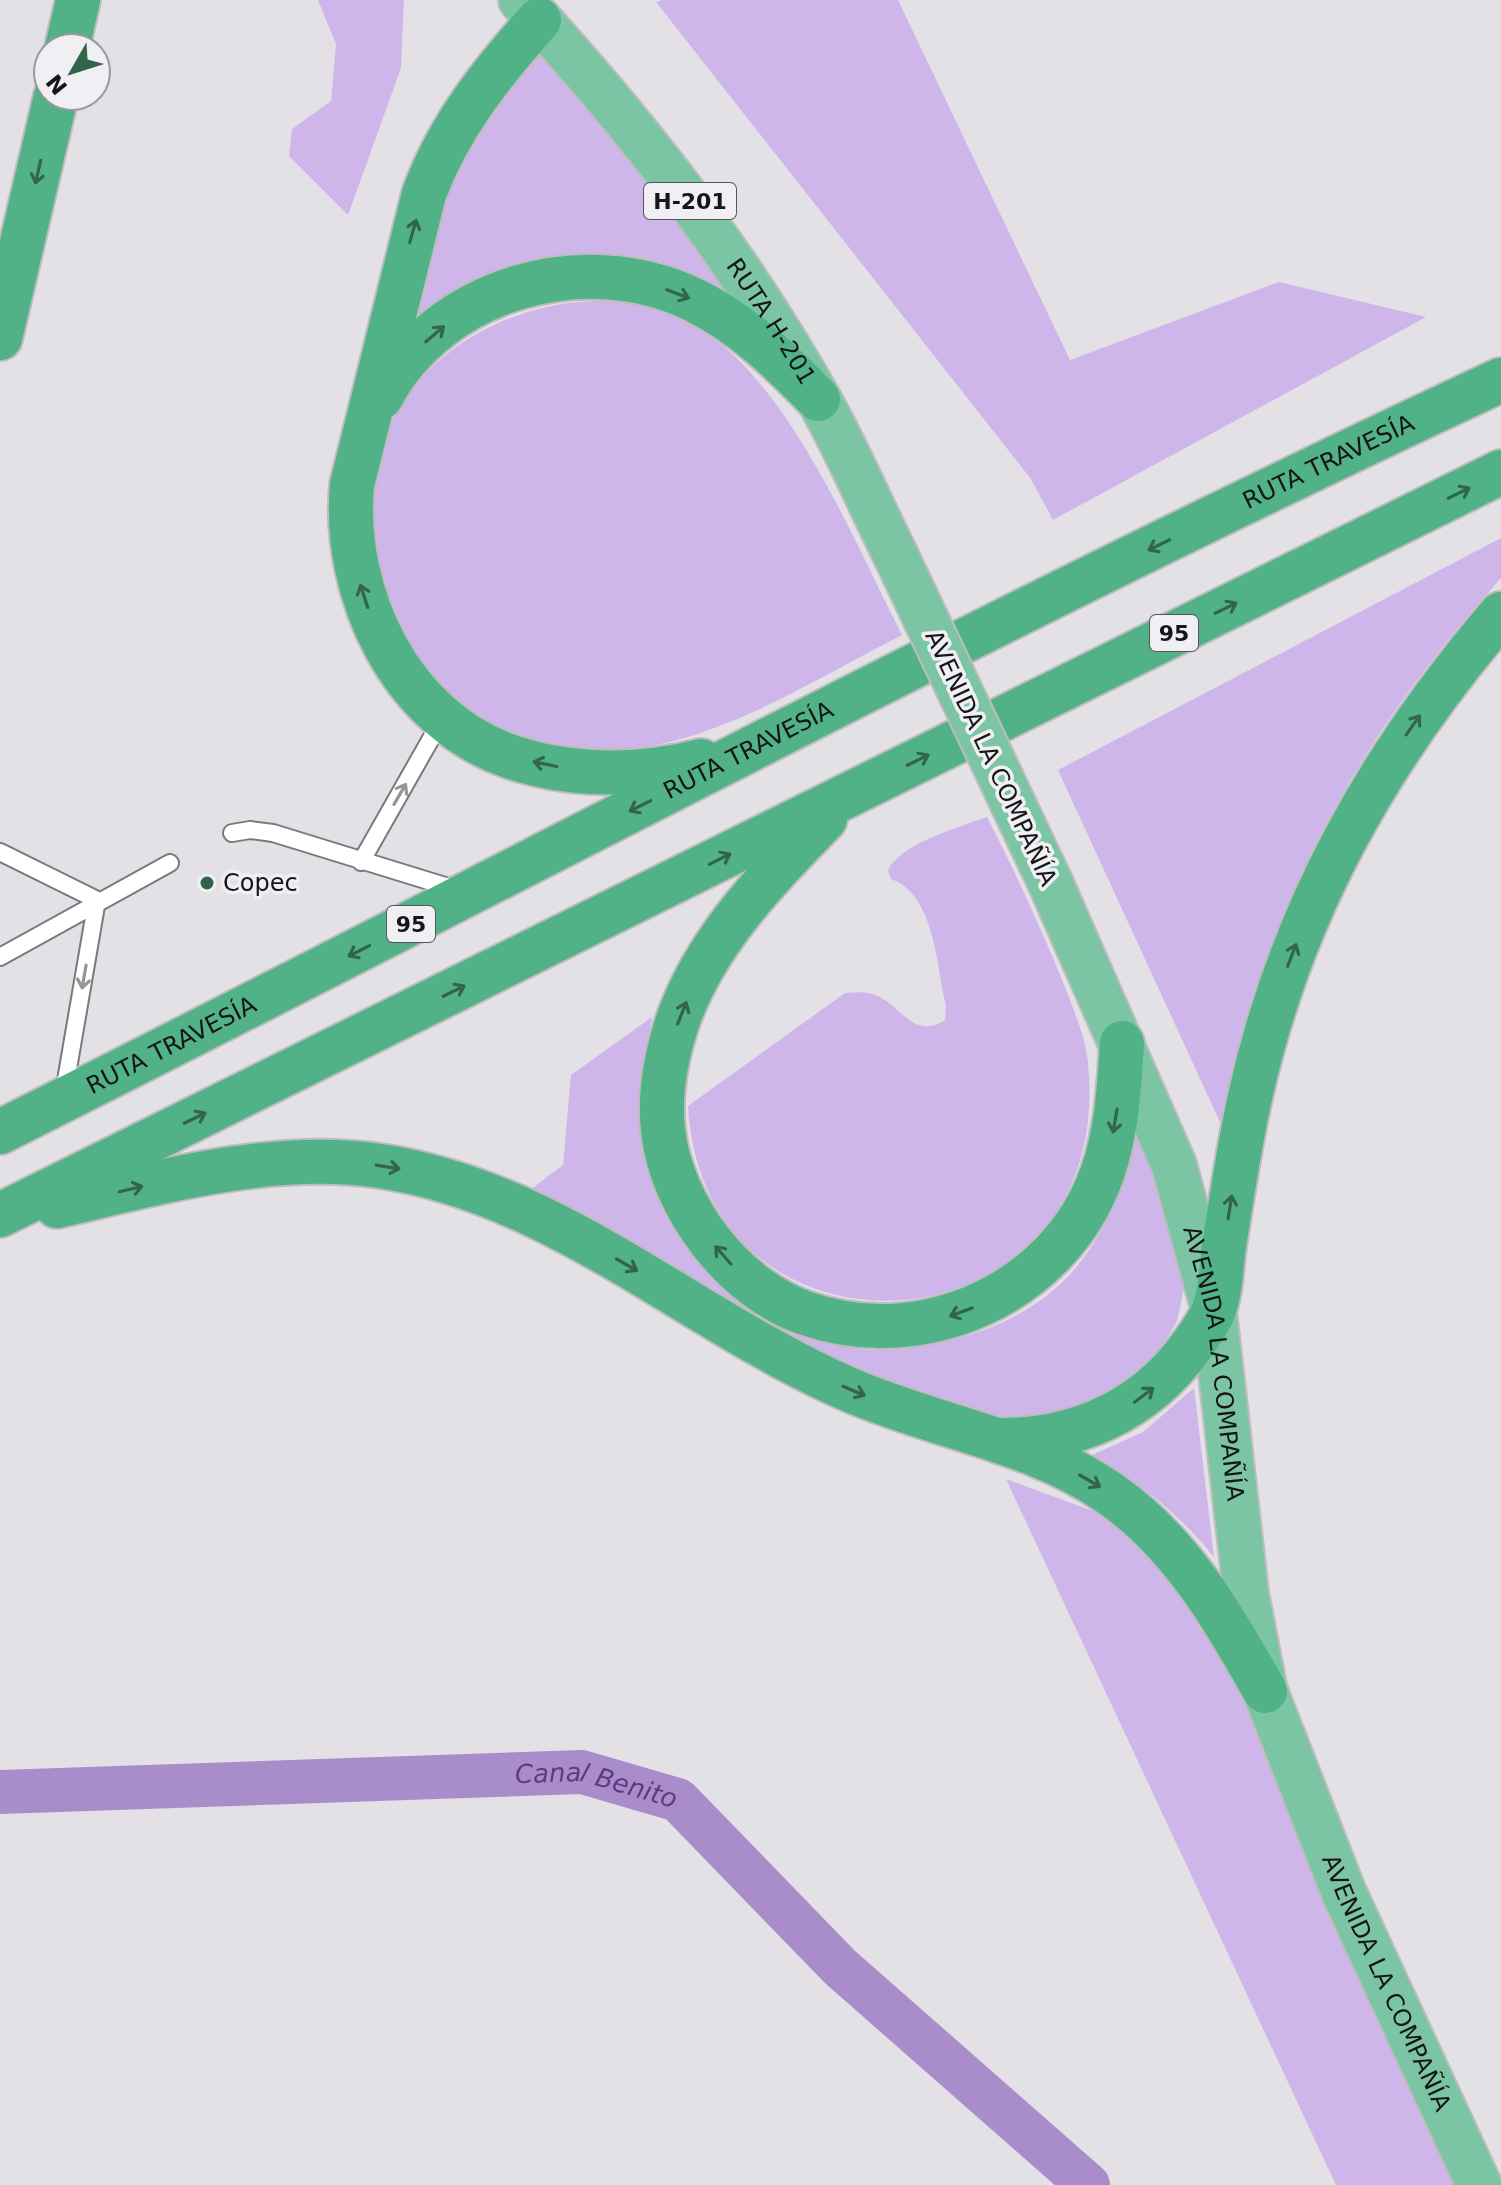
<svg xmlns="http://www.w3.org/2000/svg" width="1501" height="2185" font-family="'DejaVu Sans',sans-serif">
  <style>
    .green { fill: #ceb6ea }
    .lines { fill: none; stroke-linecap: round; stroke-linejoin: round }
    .canal { stroke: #a98dca; stroke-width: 44 }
    .service-casing { stroke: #7b797d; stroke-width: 20 }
    .primary-casing { stroke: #bebdbe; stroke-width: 48 }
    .trunk-casing { stroke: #bebdbe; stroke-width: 48 }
    .service { stroke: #fff; stroke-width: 16 }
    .primary { stroke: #7cc5a4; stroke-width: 44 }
    .trunk { stroke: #50b286; stroke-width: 44 }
    .primary-bridge-casing { stroke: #bebdbe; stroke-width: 48; stroke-linecap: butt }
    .primary-bridge { stroke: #7cc5a4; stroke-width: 44 }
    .oneway { stroke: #33644e }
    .oneway2 { stroke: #969697 }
    .poi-dot { fill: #316449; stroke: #f0eff3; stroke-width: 3 }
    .labels { text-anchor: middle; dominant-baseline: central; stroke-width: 7; stroke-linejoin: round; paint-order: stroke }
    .shield { fill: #f0eff3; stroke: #575659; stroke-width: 2 }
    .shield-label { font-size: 22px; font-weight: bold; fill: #161517 }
    .street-label { font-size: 24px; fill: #161517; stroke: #f0eff3 }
    .poi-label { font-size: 24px; fill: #161517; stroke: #f0eff3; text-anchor: start }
    .water-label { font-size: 26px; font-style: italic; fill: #5f3a84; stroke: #f0eff3 }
  </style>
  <rect width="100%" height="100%" fill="#e3e1e6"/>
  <path class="green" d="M318,0H404L401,68L348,215L289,156L292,129L331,101L336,44Z
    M661,0H898L1070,360L1279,282L1426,317L1053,520L1031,479L656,2Z
    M540,48L751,308L681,275L410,324L429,237L462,152Z
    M613,301C639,304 665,309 689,322C787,375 852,538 902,635C811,681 711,748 606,751C532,753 480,727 430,674C423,666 411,657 406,648C397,633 393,612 388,596C371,551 365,502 379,455C408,353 513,297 613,301Z
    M1501,538V578C1405,684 1321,808 1274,944C1253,1005 1241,1070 1225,1133L1058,770Z
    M987,817C1015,871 1040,926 1063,982C1073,1009 1085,1034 1088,1063C1118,1355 704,1388 688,1106L845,993C857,992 867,991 878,996C903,1008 914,1040 945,1020L946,1005C936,965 935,895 891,879L888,870C901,843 960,827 987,817Z
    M652,1017L646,1058L647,1147C694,1197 741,1247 789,1297C800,1310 815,1333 830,1341C858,1355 904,1350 933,1344C1062,1318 1112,1245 1139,1122L1184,1289L1177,1321L1156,1358L1099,1404L1032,1419L976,1413L905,1391L780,1334L526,1193L563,1165L571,1075Z
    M1194,1388L1214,1557C1178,1513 1140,1482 1090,1456L1143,1432Z
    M1006,1479L1131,1525L1203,1608L1461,2185H1336Z"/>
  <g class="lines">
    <path class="canal" id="s1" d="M0,1792L582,1772L678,1800L840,1967L1088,2185"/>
    <defs>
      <path id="service" d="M232,833L250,830L273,833L458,890
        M0,852L97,900
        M361,862L441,721
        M0,957L170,863
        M64,1092L97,900"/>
      <g id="primary">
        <path id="s2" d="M521,0C636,125 734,250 818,398C847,449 870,504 896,556"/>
        <path id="s3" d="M1050,882L1174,1165L1214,1311L1246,1593L1265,1691L1344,1893L1479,2185"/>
      </g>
      <g id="trunk">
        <path d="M539,20C492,73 449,126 424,194L352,485C342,593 400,718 509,756C569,777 640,777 701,761"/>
        <path d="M67,48L78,0"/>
        <path d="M0,338L56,96"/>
        <path d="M381,397C439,287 585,247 694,300C743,324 781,361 818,399"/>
        <path d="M825,819C767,879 705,941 677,1023C666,1057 659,1094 663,1130C671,1206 733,1288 805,1313C923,1355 1060,1292 1102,1174C1117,1132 1119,1088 1122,1043"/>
        <path id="s4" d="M0,1132C500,881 994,616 1501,380"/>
        <path d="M57,1206C160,1182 274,1150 380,1166C556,1192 690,1320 848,1389C934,1427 1035,1440 1112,1495C1182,1545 1224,1618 1265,1691"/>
        <path d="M0,1215L1501,472"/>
        <path d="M1003,1440C1079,1440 1145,1409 1190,1348C1198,1337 1208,1324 1213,1312C1221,1293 1221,1267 1224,1246C1232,1196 1239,1146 1250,1097C1291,911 1378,758 1501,614"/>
      </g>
    </defs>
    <use href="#service" class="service-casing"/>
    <use href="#primary" class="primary-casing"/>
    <use href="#trunk" class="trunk-casing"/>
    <use href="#service" class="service"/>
    <use href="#primary" class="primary"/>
    <use href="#trunk" class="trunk"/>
    <defs>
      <path id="primary-bridge" d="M896,556L1050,882"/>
    </defs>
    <use href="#primary-bridge" class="primary-bridge-casing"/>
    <use href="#primary-bridge" class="primary-bridge"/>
  </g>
  <defs><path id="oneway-shaft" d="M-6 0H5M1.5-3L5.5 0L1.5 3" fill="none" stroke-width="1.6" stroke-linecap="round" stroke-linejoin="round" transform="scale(2)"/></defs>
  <g class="oneway">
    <use href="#oneway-shaft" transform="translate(38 172) rotate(103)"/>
    <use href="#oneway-shaft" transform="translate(413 231) rotate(-74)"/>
    <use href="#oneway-shaft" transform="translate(678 294) rotate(21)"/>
    <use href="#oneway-shaft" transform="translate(435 334) rotate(-40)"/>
    <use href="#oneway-shaft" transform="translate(1459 493) rotate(-26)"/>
    <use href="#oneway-shaft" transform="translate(1159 545) rotate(154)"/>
    <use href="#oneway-shaft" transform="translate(364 596) rotate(-108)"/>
    <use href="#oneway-shaft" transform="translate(1226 608) rotate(-26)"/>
    <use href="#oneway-shaft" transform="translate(1413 725) rotate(-55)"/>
    <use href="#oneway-shaft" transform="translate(918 760) rotate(-26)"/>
    <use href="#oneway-shaft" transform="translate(545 764) rotate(-168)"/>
    <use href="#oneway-shaft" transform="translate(640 806) rotate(153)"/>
    <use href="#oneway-shaft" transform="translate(720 859) rotate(-27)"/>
    <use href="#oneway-shaft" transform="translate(359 951) rotate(153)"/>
    <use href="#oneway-shaft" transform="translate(1292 955) rotate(-69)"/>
    <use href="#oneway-shaft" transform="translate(454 991) rotate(-26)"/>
    <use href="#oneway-shaft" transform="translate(682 1013) rotate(-68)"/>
    <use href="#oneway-shaft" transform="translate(195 1118) rotate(-26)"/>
    <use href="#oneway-shaft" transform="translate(1115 1121) rotate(100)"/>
    <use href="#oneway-shaft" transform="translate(388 1167) rotate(9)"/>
    <use href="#oneway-shaft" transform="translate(131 1189) rotate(-13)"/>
    <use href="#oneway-shaft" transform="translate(1230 1207) rotate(-81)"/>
    <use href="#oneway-shaft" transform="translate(723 1255) rotate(-131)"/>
    <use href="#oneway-shaft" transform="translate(627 1265) rotate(30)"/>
    <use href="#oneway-shaft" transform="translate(961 1312) rotate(160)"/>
    <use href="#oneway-shaft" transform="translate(854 1391) rotate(23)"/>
    <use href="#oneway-shaft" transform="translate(1144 1395) rotate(-37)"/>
    <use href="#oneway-shaft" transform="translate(1090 1481) rotate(30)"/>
  </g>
  <g class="oneway2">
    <use href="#oneway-shaft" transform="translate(400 794) rotate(-60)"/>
    <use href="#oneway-shaft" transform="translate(84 977) rotate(100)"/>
  </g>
  <circle class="poi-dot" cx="207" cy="883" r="8"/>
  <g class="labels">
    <g class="shield">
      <rect x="644" y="183" width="92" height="36" rx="6"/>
      <rect x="1150" y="615" width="48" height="36" rx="6"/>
      <rect x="387" y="906" width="48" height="36" rx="6"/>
    </g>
    <g class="shield-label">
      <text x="690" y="201">H-201</text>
      <text x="1174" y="633">95</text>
      <text x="411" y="924">95</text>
    </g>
    <g class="street-label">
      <text stroke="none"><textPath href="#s2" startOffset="408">RUTA H-201</textPath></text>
      <text stroke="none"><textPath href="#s4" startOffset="1488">RUTA TRAVESÍA</textPath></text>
      <text stroke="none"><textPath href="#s4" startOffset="840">RUTA TRAVESÍA</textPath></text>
      <text transform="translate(991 758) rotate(65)">AVENIDA LA COMPAÑÍA</text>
      <text stroke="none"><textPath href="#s4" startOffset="192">RUTA TRAVESÍA</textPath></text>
      <text stroke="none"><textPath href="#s3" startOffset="512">AVENIDA LA COMPAÑÍA</textPath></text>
      <text stroke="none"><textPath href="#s3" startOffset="1160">AVENIDA LA COMPAÑÍA</textPath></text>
    </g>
    <g class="poi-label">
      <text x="223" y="883">Copec</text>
    </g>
    <g class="water-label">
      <text stroke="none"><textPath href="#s1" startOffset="598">Canal Benito</textPath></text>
    </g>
  </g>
  <g transform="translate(72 72) rotate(231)"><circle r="38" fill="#f0eff3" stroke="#99989b" stroke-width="2"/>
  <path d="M0-6L14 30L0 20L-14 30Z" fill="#316449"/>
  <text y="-12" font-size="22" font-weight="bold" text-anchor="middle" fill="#161517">N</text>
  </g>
</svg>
